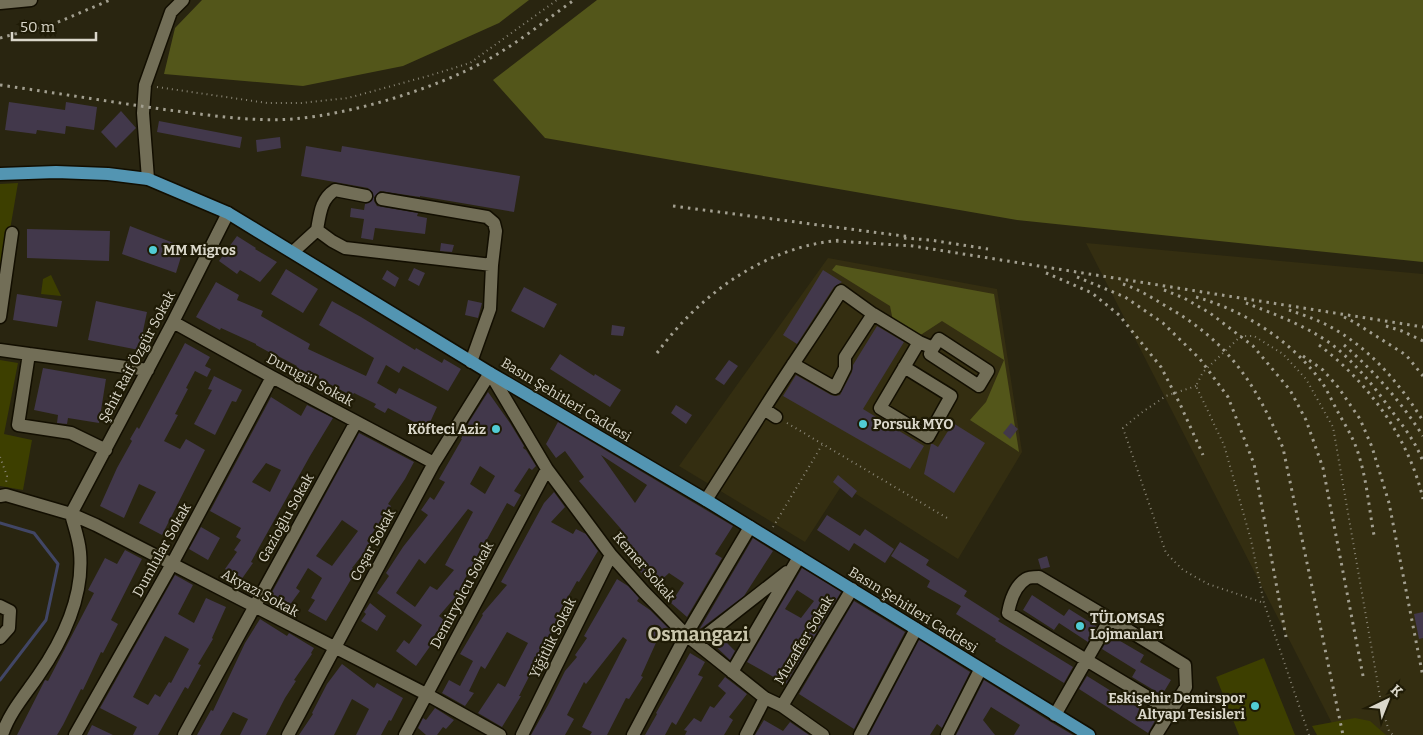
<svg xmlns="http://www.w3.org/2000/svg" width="1423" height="735" font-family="Bitter,serif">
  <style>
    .built { fill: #342e11 }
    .green { fill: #3d3f00 }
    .forest { fill: #53561a }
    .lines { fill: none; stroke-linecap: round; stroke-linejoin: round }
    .stream { stroke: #414666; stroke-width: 3 }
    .building { fill: #42384b; fill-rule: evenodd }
    .minor-casing { stroke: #120e00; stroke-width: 15 }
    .major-casing { stroke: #120e00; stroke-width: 15 }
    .path { stroke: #8a8676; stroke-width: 2; stroke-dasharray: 1 4; stroke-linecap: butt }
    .minor { stroke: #726e57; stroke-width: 12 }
    .major { stroke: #5395b2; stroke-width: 12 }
    .rail { stroke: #a29f90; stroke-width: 3; stroke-dasharray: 2.5 5; stroke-linecap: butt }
    .poi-dot { fill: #51ccd4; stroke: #1f1b06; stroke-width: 2 }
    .labels { text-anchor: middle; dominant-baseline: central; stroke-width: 4.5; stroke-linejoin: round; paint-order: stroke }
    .poi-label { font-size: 14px; font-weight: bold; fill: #dad7ca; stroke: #1f1b06; text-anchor: start }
    .street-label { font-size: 14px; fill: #dad7ca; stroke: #1f1b06 }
    .district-label { font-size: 19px; font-weight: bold; fill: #cac6ac; stroke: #1f1b06 }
  </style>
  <rect width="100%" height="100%" fill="#292510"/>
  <path class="built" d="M1086,243L1423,274V735H1338Z
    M828,258L997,289L1022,452L958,559L842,485L805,542L679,466Z"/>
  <path class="green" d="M18,183L0,288V184Z
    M51,275L61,296L41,294L43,279Z
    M0,360L18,363L4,434L32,440L23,490L0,486Z
    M1264,658L1295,735H1239L1216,677Z
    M1355,718L1370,721L1386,735H1317L1312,726Z"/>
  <path class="forest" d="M202,0H529L499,23L403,66L303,86L164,74L175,28Z
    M597,0H1423V262L1017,220L545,138L493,80Z
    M836,265L994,294L1019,452L970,420L986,402L1004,360L942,321L919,336L893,321L890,306L832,270Z"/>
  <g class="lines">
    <path class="stream" d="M0,523L34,533L58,564L46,620L0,680"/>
  </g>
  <path class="building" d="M9,102L65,110L66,102L97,107L94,130L66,126L65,134L37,130L36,134L5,130Z
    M121,111L136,128L116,148L101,132Z
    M159,121L242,137L240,148L157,132Z
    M280,137L281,148L257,152L256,140Z
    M306,146L341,152L342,146L520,176L514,212L420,196V197L380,191L374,197V201L377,206L418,213L417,216L427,218L425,234L375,228L373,240L361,238L364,219L350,217L351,208L364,210L365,204L372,201L373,193L368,188L301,176Z
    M130,226L184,247L176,273L122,254Z
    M27,229L110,231L109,261L27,258Z
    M237,236L256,248L255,249L277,262L260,282L240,270L237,274L219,261Z
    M441,243L454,245L452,252L440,251Z
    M414,268L425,273L419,286L408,280Z
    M286,269L318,289L303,313L271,294Z
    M387,270L399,278L395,287L382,279Z
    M823,270L842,282L834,287L797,344L783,335Z
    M216,282L239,295L237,300L263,311L261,316L310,344L308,349L366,376L374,358L319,325L332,301L361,317L415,350L416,348L442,363L444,359L461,369L448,391L403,366L399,373L386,365L377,383L396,394L399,388L437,407L427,429L388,408L385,413L374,407L376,404L354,393L352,396L309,373L307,376L295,370L297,366L278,356V357L256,345V344L221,328L220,330L196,317Z
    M524,287L557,304L544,328L511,311Z
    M17,294L62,301L57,327L13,320Z
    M468,300L482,303L478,318L465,315Z
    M96,301L147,312L139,350L88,340Z
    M612,325L625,327L623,336L611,335Z
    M877,326L904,342L863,409L924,446L910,469L783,396L796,375L831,395L836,396L840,395L852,372L853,365Z
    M185,343L210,357L205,366L211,369L207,377L195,371L186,388L188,389L175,414L178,415L164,441L180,449L186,439L205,450L162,535L139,523L156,492L139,484L124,518L100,506L117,468L132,441L130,439L137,427L139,429Z
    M560,354L594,376L595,374L621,390L610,407L550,369Z
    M729,360L738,366L724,385L715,379Z
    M43,368L106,379L99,423L68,418L67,424L57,423L58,415L34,410Z
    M214,376L242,390L236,402L232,401L215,435L194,424L212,390L208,389Z
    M488,392L510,423L524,446L523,448L526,450L536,466L532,470L529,468L514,491L521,495L514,507L507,503L461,586L463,588L439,616L445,621L428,644L431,645L416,666L396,651L404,640L409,644L422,625L377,593L389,576L386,573L403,547L428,515L421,510L430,497L434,500L445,482L439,479L462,439H461L469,422ZM480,466L495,476L485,494L470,484ZM468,509L473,512L445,565L454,570L437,590L430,586L415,607L396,593L419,559L425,564Z
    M271,397L301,416L307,405L333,418L310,456L251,562L253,563L241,580L225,569L237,552L234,550L241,540L236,537L241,528L210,511ZM266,463L281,470L270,492L252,482Z
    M676,405L692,415L686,424L671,413Z
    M558,422L733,526L715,554L722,558L687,617L671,603L684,583L669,573L657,584L651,578L648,580L632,563L639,557L617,533L621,529L579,481L584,477L565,451L556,458L546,444ZM601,455L647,485L635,503Z
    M953,423L985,443L954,493L924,474L931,444H933L938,447Z
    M1011,423L1018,429L1010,439L1003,433Z
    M359,433L414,462L405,479L388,504L391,506L367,541L371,544L352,568L356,571L326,621L308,611L315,600L311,598L322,578L308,568L296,588L300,591L289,606L271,594ZM342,520L358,531L332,566L316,556Z
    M838,475L857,491L852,498L833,482Z
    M554,492L565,507L551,522L573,534L576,529L586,534L598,551L579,582L577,581L557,616L560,617L519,696H521L502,727L478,713L498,683L505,687L528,643L507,632L485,669L481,666L469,691L474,693L465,706L442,693L449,680L460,686L473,661L460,654L483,615L482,614L507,585L501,582L544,503Z
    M827,515L860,536L865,529L894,549L885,563L854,543L849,551L817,530Z
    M201,527L220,538L208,560L189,549Z
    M753,538L773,551L744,596L699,630Z
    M900,542L929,560L926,565L967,591L964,596L1000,619L998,621L1073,667L1064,683L995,641L996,639L956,614L961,606L927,587L930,581L891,556Z
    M125,550L142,559L111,620L118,624L103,653L101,652L83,690L81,689L63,725L57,735H17L45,680L48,681L94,593L88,590L105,558L117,564Z
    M1047,556L1050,567L1041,569L1038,559Z
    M802,568L841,592L786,684L747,662ZM797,590L814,601L801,618L785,609Z
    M175,575L193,585L178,614L194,623L206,598L226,607L212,638L213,639L198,664L201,665L188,689L185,687L158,735H133L137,727L100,708ZM165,636L189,649L171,683L169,682L160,697L155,694L148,705L133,697Z
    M617,579L628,586L639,598L637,601L650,610L668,628L662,637L659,636L641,676L643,677L629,699L626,698L607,735H590L592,732L582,727L627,640L623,637L586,684L584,682L567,715L574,719L565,735H531L548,705L565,671L577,657L575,655L587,638L584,636Z
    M1032,595L1064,616L1069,609L1096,626L1088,642L1059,623L1054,630L1023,610Z
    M854,601L905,632L854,729L799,694Z
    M370,603L386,616L377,631L361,621L366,614L364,612Z
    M1423,612V638L1419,639L1414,614Z
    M260,619L287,636L289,633L314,648L311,653L312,654L294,680L296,681L285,698L266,735H240L248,719L233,712L220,735H197L211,710L213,711L245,643Z
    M719,635L735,651L730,660L711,642Z
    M1110,635L1144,655L1140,662L1171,680L1162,695L1132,677L1136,670L1102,649Z
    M919,640L970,672L942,728L937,724L930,735H869Z
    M690,653L705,662L698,675L703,677L676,725L672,722L665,735H645L657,714L656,713Z
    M342,664L374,688L377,683L403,698L391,721L389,720L381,735H356L369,709L352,699L334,735H299L313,714L312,713L327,684Z
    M1087,676L1156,719L1148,733L1079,689Z
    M725,677L747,694L729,717L733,720L724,735H685L687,731L684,730L694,718L701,722L710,706L714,708L726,693L718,686Z
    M984,680L1051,722L1073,735H1014L1020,725L991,707L983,720L995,735H956Z
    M435,708L454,720L446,729L443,727L437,735H426L418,728L423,718L426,720Z
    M764,720L783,731L790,722L809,735H755Z
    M92,725L113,735H87Z"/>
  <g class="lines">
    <defs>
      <path id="minor" d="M0,3L31,0
        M148,179L143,113L145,85L171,12L183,0
        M366,196L335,190C321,199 320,213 317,230L332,241L345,248L492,265L496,231L494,223L487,217L382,199
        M293,252L317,230
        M0,317L12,233
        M173,322L272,377L434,463
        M919,342L933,348L939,339L988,371L979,386L930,354L933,348
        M0,350L29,354
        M471,362L490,309L492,265
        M793,364L835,388L845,368V357L873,314L919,342L880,408L928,437L951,396L904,367
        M764,409C789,369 816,331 841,291L873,314
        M106,450L71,433L18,425L29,354L148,370
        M0,496L6,495L71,514L96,525L426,694L500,735
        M706,500L764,409L776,417
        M71,514L173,322L228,213
        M0,606L10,611L9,628L0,638
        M1110,619L1039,577C1035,577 1029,577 1026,579C1015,586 1010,602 1008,613L1171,711
        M696,643L787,572
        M732,672L799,557
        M782,706L852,589
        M1055,715L1110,619L1185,665L1186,687L1156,735
        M2,735C9,713 25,695 38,676C63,640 84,597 80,552C79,539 74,526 71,514
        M75,735L172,564L272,377
        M184,735L356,422
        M288,735L434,463L490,373L547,469L611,555L644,592L686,635L765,698L782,706L823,735
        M405,735L547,469
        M522,735L611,555
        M633,735L686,635L750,527
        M746,735L765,698
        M860,735L916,629
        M947,735L980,670"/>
      <path id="major" d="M0,174L56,172L108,174L148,179L228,213L490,373L706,500L1089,735"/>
    </defs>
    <use href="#minor" class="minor-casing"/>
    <use href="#major" class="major-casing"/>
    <path class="path" d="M157,87L267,103H301L348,98L428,76L470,63L557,0
      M1196,386L1166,396L1141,413L1123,428L1166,553L1183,570L1208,584L1264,603
      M787,423L947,518
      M0,457L7,476L6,483
      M773,527L822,445
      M1309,735L1264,603L1251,540L1224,445L1196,386L1203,372L1241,336H1254L1283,354L1306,379L1333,427L1382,708L1389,731L1393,735"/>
    <use href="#minor" class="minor"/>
    <use href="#major" class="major"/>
    <path class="rail" d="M0,38L56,23L110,0
      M0,85C56,93 112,102 168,110C209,115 252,122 293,119C352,114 435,89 487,60C518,43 546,20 574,0
      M673,206L911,237
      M904,238L930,240L988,249
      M836,241L913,246L1423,327
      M1046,273L1092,293L1119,315L1161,367L1180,404L1203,455
      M1077,277L1125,297L1163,323L1200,359L1228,397L1254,464L1286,637
      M1123,284C1138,289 1151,297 1164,305C1228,341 1255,382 1283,448L1343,735
      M1164,290L1184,298L1210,313L1253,346L1290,390L1306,420L1323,468L1364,681
      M1196,297C1246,311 1293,342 1323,384C1329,394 1334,405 1339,414C1347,428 1355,441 1359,456C1367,481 1369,509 1374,535
      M1246,303C1277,315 1317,330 1341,352C1360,369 1376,389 1391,410C1403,426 1416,442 1423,462
      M1289,310C1300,314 1313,318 1325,324C1367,345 1399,382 1423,421
      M1344,317L1354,322L1406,355L1423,376
      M1386,326L1402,331L1423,341
      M1319,345C1368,382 1409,438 1423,499
      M1344,345C1375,372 1401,402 1423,436
      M657,353C701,293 766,246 842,240
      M1303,356L1323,370L1338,387L1360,419L1372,447L1389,503L1423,677"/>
  </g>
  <g class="poi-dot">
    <circle cx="153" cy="250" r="5"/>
    <circle cx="863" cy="424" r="5"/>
    <circle cx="496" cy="429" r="5"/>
    <circle cx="1080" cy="626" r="5"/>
    <circle cx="1255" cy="706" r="5"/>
  </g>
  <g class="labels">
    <g class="poi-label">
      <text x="163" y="250">MM Migros</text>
      <text x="873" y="424">Porsuk MYO</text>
      <text x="486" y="429" text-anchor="end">Köfteci Aziz</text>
      <text x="1090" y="618">TÜLOMSAŞ<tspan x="1090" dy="16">Lojmanları</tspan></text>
      <text x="1245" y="698" text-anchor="end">Eskişehir Demirspor<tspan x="1245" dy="16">Altyapı Tesisleri</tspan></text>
    </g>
    <g class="street-label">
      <text transform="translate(137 357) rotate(-62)">Şehit Raif Özgür Sokak</text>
      <text transform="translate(310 380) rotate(28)">Durugül Sokak</text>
      <text transform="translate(566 400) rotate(31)">Basın Şehitleri Caddesi</text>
      <text transform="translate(286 518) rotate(-61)">Gazioğlu Sokak</text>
      <text transform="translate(373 545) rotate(-62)">Coşar Sokak</text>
      <text transform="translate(162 550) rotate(-61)">Dumlular Sokak</text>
      <text transform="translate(644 567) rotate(49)">Kemer Sokak</text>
      <text transform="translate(260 593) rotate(28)">Akyazı Sokak</text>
      <text transform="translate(462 595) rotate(-62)">Demiryolcu Sokak</text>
      <text transform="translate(913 610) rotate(32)">Basın Şehitleri Caddesi</text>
      <text transform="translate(553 638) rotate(-64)">Yiğitlik Sokak</text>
      <text transform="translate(804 640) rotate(-59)">Muzaffer Sokak</text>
    </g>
    <g class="district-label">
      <text x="698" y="634">Osmangazi</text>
    </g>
  </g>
  <g transform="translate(1388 700) rotate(43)" stroke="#1f1b06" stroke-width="4" paint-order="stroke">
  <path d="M0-4L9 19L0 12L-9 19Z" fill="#dad7ca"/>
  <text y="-8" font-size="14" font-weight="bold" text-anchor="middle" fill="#dad7ca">K</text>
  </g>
  <path d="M12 32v8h84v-8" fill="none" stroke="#dad7ca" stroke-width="2.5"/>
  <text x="20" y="32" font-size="15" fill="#dad7ca" stroke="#1f1b06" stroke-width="4" paint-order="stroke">50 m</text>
</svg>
